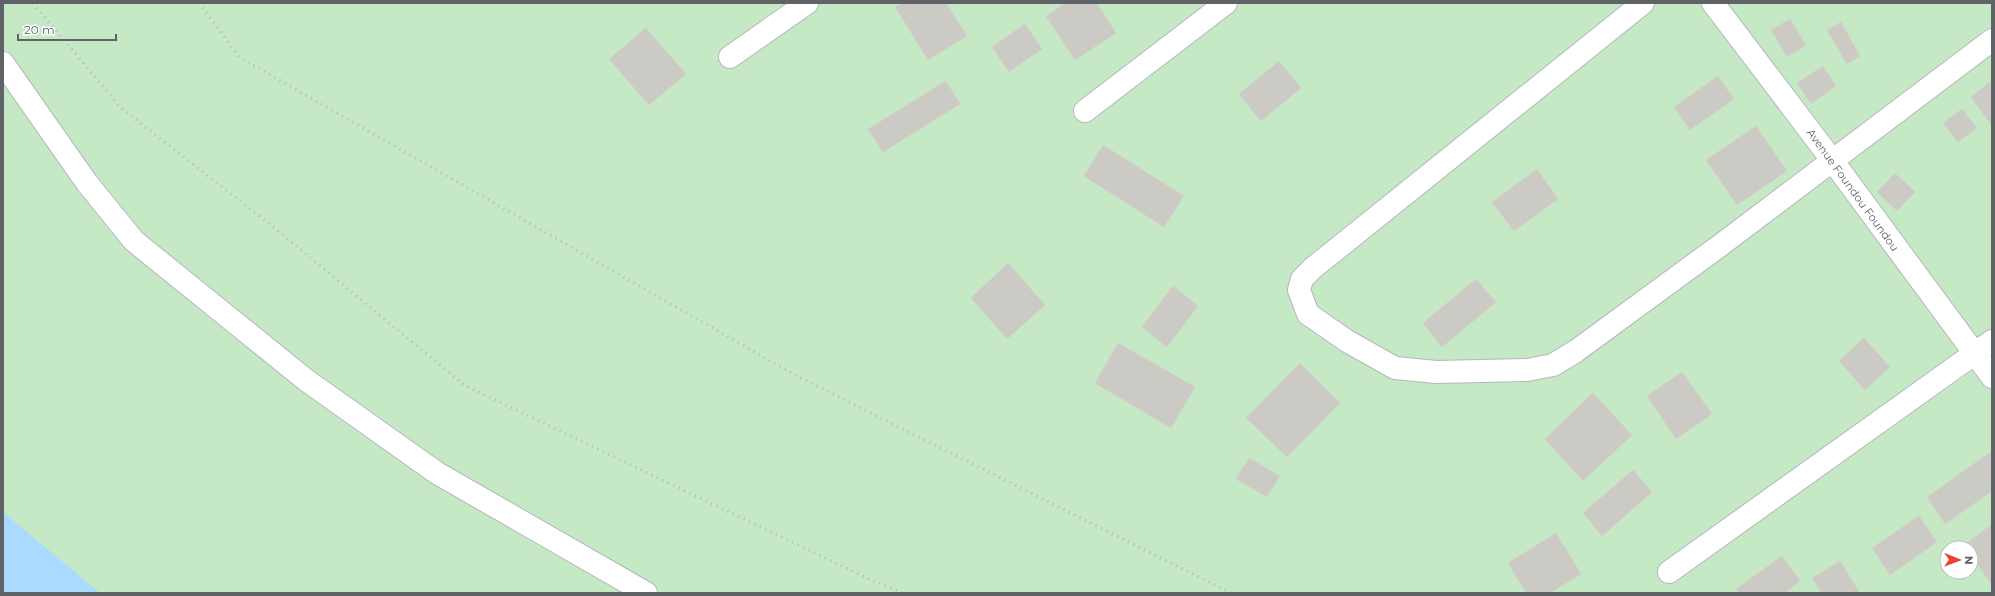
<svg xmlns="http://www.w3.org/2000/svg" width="1995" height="596" viewBox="0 0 1995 596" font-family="Montserrat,sans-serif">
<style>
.green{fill:#c5e8c5;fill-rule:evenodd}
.water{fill:#aadaff}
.building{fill:#cccac5;stroke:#d6d1c6}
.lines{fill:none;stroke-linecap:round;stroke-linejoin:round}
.minor-casing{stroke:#b5b8bc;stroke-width:24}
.minor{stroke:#fff;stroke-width:22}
.rail{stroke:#b6b7b8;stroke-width:3;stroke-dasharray:1 5;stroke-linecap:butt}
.labels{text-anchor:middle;stroke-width:3;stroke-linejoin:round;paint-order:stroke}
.street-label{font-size:11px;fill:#5f6368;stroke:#fff}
</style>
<rect width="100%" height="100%" fill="#f1efe8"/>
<!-- green -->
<path class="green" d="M3 3H1992V593H3ZM1947 548H1971V572H1947Z"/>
<!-- water -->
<path class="water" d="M3 512 100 593H3Z"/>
<!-- building -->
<path class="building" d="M902 3H946L967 36 928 60 895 7Z
M1066 3H1097L1116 33 1075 60 1046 16Z
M1790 19 1806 45 1787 57 1771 30Z
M1841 22 1860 56 1847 64 1827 30Z
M1025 24 1042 49 1009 72 992 47Z
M646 28 686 74 649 105 609 59Z
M1279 61 1301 88 1261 121 1239 94Z
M1823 66 1836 86 1811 104 1797 83Z
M1718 76 1734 99 1690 130 1674 107Z
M946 81 960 104 883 152 868 129Z
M1990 82 1992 86V126L1971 97Z
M1962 109 1977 128 1958 142 1943 123Z
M1756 126 1787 171 1737 205 1706 160Z
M1103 145 1184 196 1164 227 1084 176Z
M1537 169 1558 199 1514 231 1492 202Z
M1895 173 1915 192 1897 211 1877 192Z
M1008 263 1045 305 1007 339 971 298Z
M1476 279 1496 302 1442 347 1423 323Z
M1173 286 1198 306 1167 347 1142 327Z
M1864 338 1890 367 1865 390 1839 361Z
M1118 343 1195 387 1171 428 1095 383Z
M1300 363 1340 403 1287 457 1246 418Z
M1682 372 1712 414 1676 439 1647 396Z
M1593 393 1632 435 1583 481 1545 439Z
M1992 451V491L1945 524 1927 497Z
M1249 458 1280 476 1267 497 1236 479Z
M1633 470 1652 492 1602 536 1583 513Z
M1919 516 1937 542 1890 575 1872 548Z
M1992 524V585L1971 556V548H1965L1963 546Z
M1556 533 1581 574 1550 593H1526L1508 563Z
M1782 556 1800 581 1785 593H1740L1736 589Z
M1840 561 1860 593H1821L1812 578Z"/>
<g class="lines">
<defs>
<path id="minor" d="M1643 3 1313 268 1302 279 1299 290 1308 314 1347 341 1395 368 1436 372 1527 370 1553 365 1576 351 1722 244 1992 40
M1713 3 1832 160 1992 377
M730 57 807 3
M3 63 87 183 134 241 306 380 437 473 646 593
M1085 111 1226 3
M1669 572 1992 341"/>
</defs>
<!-- minor casing -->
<use href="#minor" class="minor-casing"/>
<!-- minor -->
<use href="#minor" class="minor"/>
<!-- rail -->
<path class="rail" d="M33 3 121 108 272 226 464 385 867 578 903 593
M199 3 239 57 795 375 1231 593"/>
</g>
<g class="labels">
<!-- street labels -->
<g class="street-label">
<text transform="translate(1853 190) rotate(54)" y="4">Avenue Foundou Foundou</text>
</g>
</g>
<!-- border -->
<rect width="1995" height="596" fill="none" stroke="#5f6368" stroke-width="8"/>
<!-- north arrow -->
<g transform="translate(1959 560) rotate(91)"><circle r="19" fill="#ffffff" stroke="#bfc1c3"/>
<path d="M0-3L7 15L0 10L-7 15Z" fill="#ea4335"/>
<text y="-6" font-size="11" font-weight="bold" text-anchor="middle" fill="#5f6368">N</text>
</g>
<!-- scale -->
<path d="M18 34v6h98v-6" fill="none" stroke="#5f6368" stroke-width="2"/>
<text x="24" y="34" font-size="12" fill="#5f6368" stroke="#ffffff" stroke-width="3" paint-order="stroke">20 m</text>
</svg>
